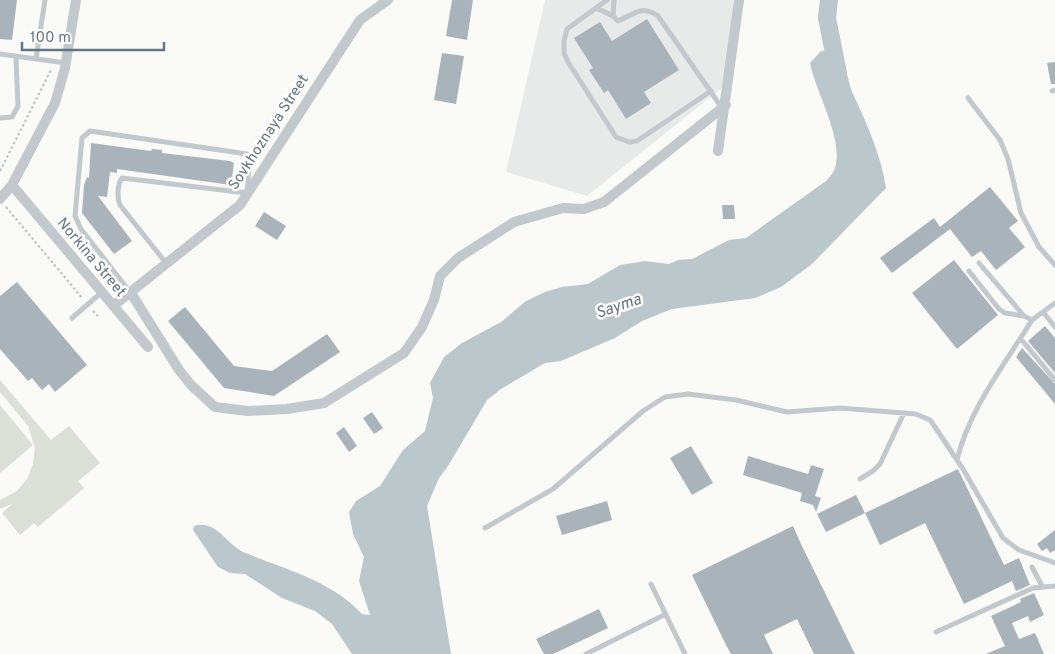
<svg xmlns="http://www.w3.org/2000/svg" width="1055" height="654" viewBox="0 0 1055 654" font-family="Overpass,sans-serif">
<style>
.built{fill:#e8e9e9}
.green{fill:#dadfd7}
.water{fill:#bbc7cb}
.lines{fill:none;stroke-linecap:round;stroke-linejoin:round}
.river{stroke:#bbc7cb;stroke-width:18}
.building{fill:#aab3b9}
.path{stroke:#bbbfc2;stroke-width:2;stroke-dasharray:2.5 2.5;stroke-linecap:butt}
.lane{stroke:#c3c8cc;stroke-width:5}
.street{stroke:#c3c8cc;stroke-width:10}
.labels{text-anchor:middle;stroke-width:5;stroke-linejoin:round;paint-order:stroke}
.street-label{font-size:15px;fill:#657683;stroke:#fff}
.water-label{font-size:16px;font-style:italic;fill:#60757c;stroke:#fff}
</style>
<rect width="100%" height="100%" fill="#fafaf8"/>
<!-- built -->
<path class="built" d="M545 0H734L723 87 587 196 506 172Z"/>
<!-- green -->
<path class="green" d="M0 380 51 440 69 426 100 463 78 481 84 488 38 527 34 523 20 535 2 513 12 504 0 509V500L17 491 27 479 33 464 35 448 28 426 0 392Z
M0 405 33 445 0 473Z"/>
<!-- water -->
<path class="water" d="M833 50C846 57 847 80 853 94 867 124 881 155 886 188L812 264 781 287 755 298 672 309 642 321 615 338 561 361 545 363 501 389 487 400 448 466 439 478 427 506 451 654H352L332 624 315 611 282 598 245 574 230 573 218 567 193 530 194 526C216 519 226 544 243 552 284 569 331 580 362 614L370 615 359 581 364 557 353 534 349 512 356 501 380 486 403 450 425 431 433 398 430 383 444 357 462 343 501 322 526 301 545 292 562 287 588 284 620 265 645 261 669 264 678 260 692 259 729 240 746 238 826 181C829 177 834 173 835 168 844 139 816 93 810 63L821 51Z"/>
<g class="lines">
<!-- river -->
<path class="river" d="M829 0 827 18 838 73"/>
</g>
<!-- building -->
<path class="building" d="M0 0H17L12 40 0 39Z
M452 0H473L467 40 446 36Z
M647 19 679 70 644 92 651 103 626 119 608 90 604 93 589 70 593 68 574 38 600 22 612 41Z
M442 53 464 56 456 104 434 100Z
M1055 62V84H1051L1047 63Z
M91 143 151 151 152 149 162 150V153L230 161 234 163 231 185 117 169V173L110 172 107 197 98 196 132 241 114 254 82 213 84 185 87 177 89 178Z
M990 187 1018 221 1009 228 1025 247 996 270 981 251 972 257 950 229 892 273 880 258 934 218 940 227Z
M722 205H734L735 219H723Z
M264 212 286 226 277 240 255 226Z
M954 260 998 315 957 349 912 293Z
M17 282 87 365 55 392 49 384 42 390 32 378 28 381 0 349V296Z
M185 307 234 366 272 371 327 334 340 352 274 396 224 388 168 321Z
M1045 326 1055 338V373L1028 341Z
M1022 348 1055 384V404L1016 357Z
M372 412 383 428 374 434 363 418Z
M344 427 357 446 349 452 336 433Z
M691 446 713 483 692 495 670 458Z
M748 456 808 474 811 465 824 469 815 496 821 498 816 512 813 505 800 501 802 493 743 475Z
M958 469 1004 565 1019 558 1030 585 1016 591 1012 581 964 604 925 523 880 545 865 513Z
M856 495 865 513 826 532 817 514Z
M607 501 612 520 562 535 556 516Z
M793 526 801 544 855 654H814L797 619 764 635 773 654H731L726 645 692 575Z
M1055 530V550L1050 553 1047 548 1042 551 1037 544Z
M1034 593 1044 615 1030 622 1028 616 1012 623 1019 639 1035 633 1044 654H986L1005 646 991 616 1021 602 1020 599Z
M599 609 608 628 553 654H544L536 639Z"/>
<g class="lines">
<!-- path -->
<path class="path" d="M0 171 52 68
M6 207 83 299
M93 311 98 316"/>
<!-- lane -->
<path class="lane" d="M614 0 613 16 618 21C633 15 642 4 658 16L722 108
M596 8 607 0
M613 16 596 8 567 29 564 41V53L568 62 616 137 629 142 637 141 711 91
M0 54 66 63
M36 59 45 0
M1052 91 1055 90
M968 98 1000 140 1008 159 1021 213 1039 247 1055 265
M0 118 12 117 18 106 16 57
M979 263 1024 316 1032 320 1055 303
M969 271 999 309 1005 313 1024 316
M130 292 81 229 75 216 82 138 90 131 247 154 250 157 247 193 122 178C117 185 117 198 120 205L166 263
M1043 312 1055 327
M72 318 102 292
M1021 339 1055 380
M957 460C969 409 1005 364 1032 320
M860 479 873 471 880 464 904 413
M485 528 553 489 643 411 665 397 688 394 736 400 787 412 840 408 916 414 930 420 935 427 963 469 1003 538 1019 550 1055 563
M1032 567 1042 586
M651 584 685 654
M936 632 1033 588 1055 586
M586 654 666 614"/>
<!-- street -->
<path class="street" d="M76 0 65 68 55 103 12 185 148 347
M718 151 739 0
M0 199 12 185
M131 293 179 370 191 385 215 407 248 411 287 409 324 403 404 353 422 327 434 300 440 276 458 258 514 222 563 208 584 209 604 202 726 105
M113 306 240 205 360 20 388 0"/>
</g>
<g class="labels">
<!-- street labels -->
<g class="street-label">
<text transform="translate(268 132) rotate(-57)" y="5">Sovkhoznaya Street</text>
<text transform="translate(92 257) rotate(50)" y="5">Norkina Street</text>
</g>
<!-- water labels -->
<g class="water-label">
<text transform="translate(618 305) rotate(-19)" y="6">Sayma</text>
</g>
</g>
<!-- scale -->
<path d="M22 42v8h142v-8" fill="none" stroke="#657683" stroke-width="2.5"/>
<text x="30" y="42" font-size="15" fill="#657683" stroke="#ffffff" stroke-width="4" paint-order="stroke">100 m</text>
</svg>
